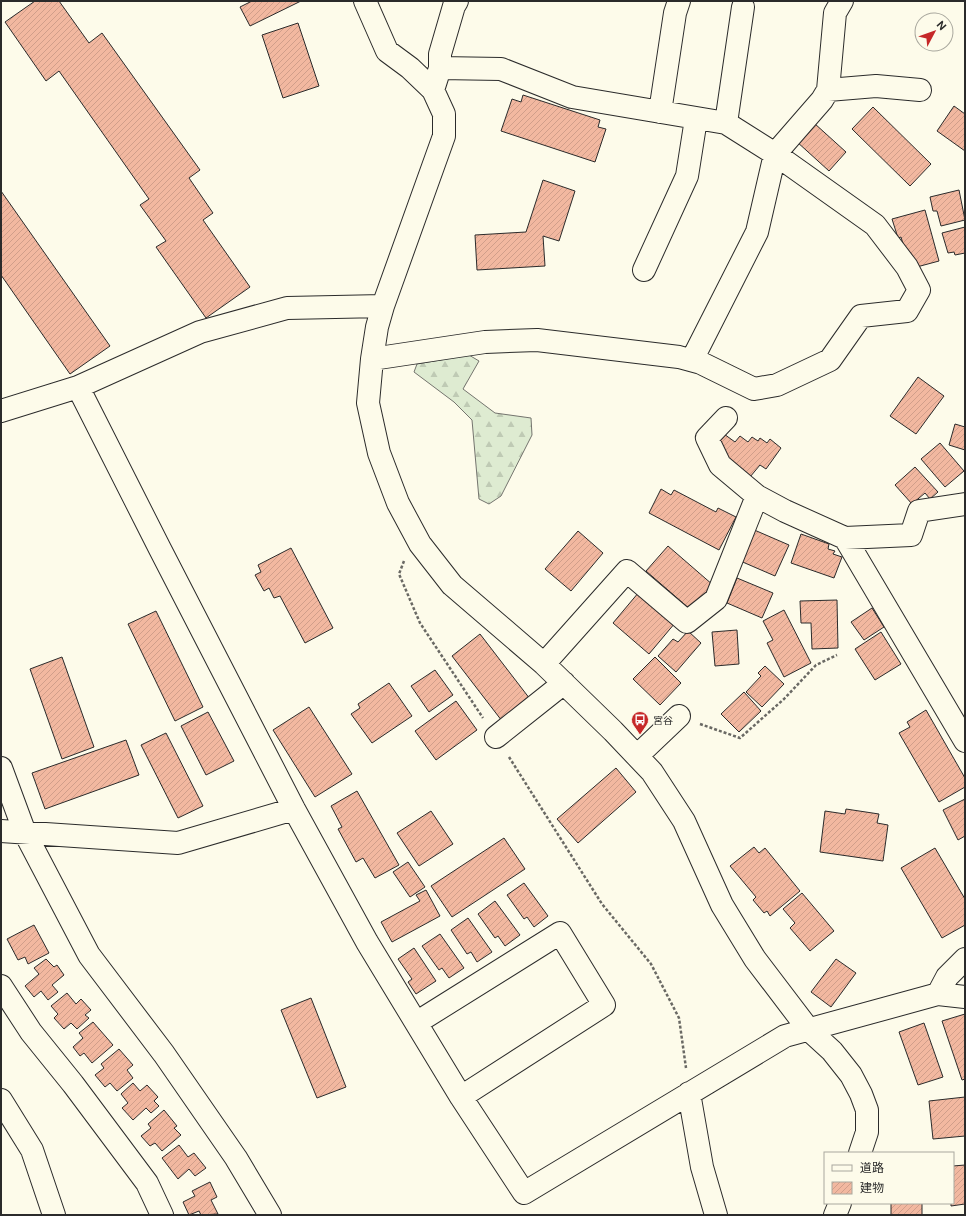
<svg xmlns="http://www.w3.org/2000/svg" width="966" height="1216" viewBox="0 0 966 1216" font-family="'DM Sans','Noto Sans JP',sans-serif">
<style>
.forest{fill:url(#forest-firs);stroke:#74746e}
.building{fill:url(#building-hatch);stroke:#2b2b2b}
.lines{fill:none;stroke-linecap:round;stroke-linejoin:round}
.minor-casing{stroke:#2b2b2b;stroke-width:24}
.path{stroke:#6a6964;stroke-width:2.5;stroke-dasharray:3 2;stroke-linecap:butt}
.minor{stroke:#fdfbea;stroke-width:22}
.labels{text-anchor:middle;stroke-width:3;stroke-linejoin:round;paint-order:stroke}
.poi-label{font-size:10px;fill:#2b2b2b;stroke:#fdfbea;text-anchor:start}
</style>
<defs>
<pattern id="forest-firs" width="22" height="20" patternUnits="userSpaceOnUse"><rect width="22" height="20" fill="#deebd1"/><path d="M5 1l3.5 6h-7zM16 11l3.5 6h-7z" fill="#bfcab4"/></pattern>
<pattern id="building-hatch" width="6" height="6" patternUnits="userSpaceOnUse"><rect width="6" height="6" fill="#f2b8a0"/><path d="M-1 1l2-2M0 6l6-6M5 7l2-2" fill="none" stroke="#d09e8a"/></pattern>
</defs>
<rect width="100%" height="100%" fill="#fdfbea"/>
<!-- forest -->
<path class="forest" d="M469 355 479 361 463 389 495 413 531 418 532 435 501 496 489 504 479 499 472 420 454 402 414 372 417 364Z"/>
<!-- building -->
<path class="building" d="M35 1H59L89 43 102 33 200 170 189 178 213 213 203 220 250 287 206 318 156 247 166 241 140 205 149 199 59 71 46 81 5 22Z
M252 1H301L250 26 240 7Z
M298 23 319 86 283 98 262 35Z
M523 95 600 120 598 127 606 129 595 162 501 131 512 99 521 102Z
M954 106 965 114V151L937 131Z
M873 107 931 164 910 186 852 129Z
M814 123 846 152 829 171 796 141Z
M543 180 575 191 559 241 543 236 545 266 477 270 475 235 526 232Z
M959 190 965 220 941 226 937 211H933L930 197Z
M1 191 110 346 70 374 1 275Z
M925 210 939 261 913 268 908 261 901 237 898 238 892 219Z
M965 227V253L955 255 954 252 948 253 942 233Z
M918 377 944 396 916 434 890 416Z
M955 424 965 427V450L949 445Z
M724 434 735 442 740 436 748 442 752 437 758 441 760 438 767 443 770 439 781 448 766 469 760 465 750 477 713 450Z
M940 443 964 471 945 487 921 459Z
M915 467 938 492 930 499 925 493 912 504 895 485Z
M661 489 671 495 674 490 716 512 718 508 736 517 719 550 649 513Z
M752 529 789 545 775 576 738 560Z
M578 531 603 553 571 591 545 569Z
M801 534 829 544 828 549 835 551 833 554 842 557 834 578 791 563Z
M668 546 713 585 691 610 646 571Z
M291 548 333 628 305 643 280 596 274 598 269 588 264 591 255 575 261 572 258 565Z
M737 578 773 593 762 618 727 603Z
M639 592 675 623 649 654 613 623Z
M837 600 838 648 812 649 811 623H801L800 601Z
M872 608 884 627 864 640 851 622Z
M784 610 811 663 784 677 767 643 773 640 763 621Z
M156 611 203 707 175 721 128 624Z
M737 630 739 664 715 666 712 632Z
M688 631 701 643 676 672 658 656 673 639 678 642Z
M881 632 901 664 875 680 855 649Z
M480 634 530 699 502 721 452 656Z
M62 657 94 747 62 759 30 669Z
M655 657 681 683 660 705 633 679Z
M765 666 784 684 762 707 746 692 761 676 758 673Z
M435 670 453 695 429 712 411 686Z
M389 683 412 716 372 743 351 714 360 708 358 704Z
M744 692 761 711 739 732 721 714Z
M456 701 477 730 436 760 415 731Z
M309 707 352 774 315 797 273 730Z
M926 710 965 778V787L939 802 899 733 910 727 907 722Z
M208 712 234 761 206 775 181 726Z
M166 733 203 806 178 818 141 745Z
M126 740 139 775 45 809 32 773Z
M616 768 636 792 578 843 557 819Z
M357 791 399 865 375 878 363 858 356 862 338 829 342 827 331 806Z
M965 799V836L958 840 943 810Z
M846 809 879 814 877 823 888 825 883 861 820 852 825 811 845 814Z
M431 811 453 844 419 866 397 833Z
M504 838 525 869 452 917 431 886Z
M754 847 759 853 765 848 800 891 770 916 767 911 764 913 753 900 756 897 730 866Z
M935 848 965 899V925L942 938 901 868Z
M408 862 425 887 410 897 393 872Z
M524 883 548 916 534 927 527 917 524 919 507 895Z
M426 890 440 916 392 942 381 922 420 901 416 895Z
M802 893 834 931 810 951 790 928 795 923 783 909Z
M495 901 520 935 505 946 498 936 495 938 478 914Z
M468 918 492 952 477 962 471 952 467 954 451 930Z
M34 925 49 953 28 964 25 957 18 960 7 939Z
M440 934 464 968 449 978 442 968 439 970 422 946Z
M414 948 436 981 416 994 408 982 412 979 398 959Z
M46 959 54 967 57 965 64 975 52 985 58 992 48 1000 41 991 34 997 25 986 39 974 34 968Z
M836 959 856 973 831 1007 811 992Z
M67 993 76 1004 81 999 91 1010 85 1015 89 1018 77 1029 71 1023 64 1029 54 1018 58 1014 51 1006Z
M311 998 346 1087 317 1098 281 1010Z
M965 1014V1079L962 1080 942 1021Z
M93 1022 113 1045 92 1063 84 1053 80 1056 73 1047 83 1038 79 1033Z
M924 1023 943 1077 918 1085 899 1032Z
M119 1049 133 1065 127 1070 133 1078 117 1091 110 1083 105 1087 95 1075 104 1068 101 1064Z
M133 1083 140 1091 147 1085 158 1097 154 1101 159 1106 151 1113 146 1108 133 1120 122 1108 128 1103 121 1094Z
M965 1097V1136L933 1139 929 1101Z
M164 1110 177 1126 174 1128 181 1135 162 1151 155 1143 150 1146 141 1136 151 1128 148 1124Z
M179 1145 188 1157 194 1153 206 1168 195 1176 189 1169 178 1179 162 1158Z
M965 1165V1204L951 1206V1203H953V1166Z
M210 1182 217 1197 211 1200 218 1214 201 1215 199 1211 189 1215 183 1202 195 1196 192 1191Z
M891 1203H922V1215H891Z"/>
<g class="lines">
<defs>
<path id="minor" d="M365 1 387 51 410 68 433 90 444 114V136L383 306 377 327 372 359 368 403 379 453 398 503 420 544 452 585 544 664 613 731 652 772 684 821 722 905 755 959 809 1030 832 1051 851 1075 861 1094 867 1110V1132L860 1153
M440 68V54L454 6 457 1
M828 90 876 86 920 90
M660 112 675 13 679 1
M726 123 743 7
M644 270 687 176 696 119
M372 359 485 342 537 340 679 357 701 363 754 389 777 385 830 360 861 316 907 311 919 290 907 267 875 225 775 154 726 123 572 97 501 69 440 68 433 90
M692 360 757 232 775 154 822 100 828 90 835 13 842 1
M78 387 160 549 294 809 367 942 461 1097 524 1193 785 1036 938 994 965 997
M1 411 78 387 200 332 287 308 383 306
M726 418 707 438 720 465 757 496 785 511 845 538 965 741
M845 538 911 535 919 511 965 504
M544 664 627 571 687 622 716 599 757 496
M496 737 564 683
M637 756 679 716
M1 768 25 833 89 955 164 1054 236 1158 270 1215
M1 831 178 843 294 809
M1 986 31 1032 73 1084 147 1183 162 1215
M938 994 947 977 965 959
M416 1023 560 933 604 1005 461 1097
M689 1093 702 1167 716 1215
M1 1100 32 1150 54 1215
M835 1215 840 1203"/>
</defs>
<!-- minor casing -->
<use href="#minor" class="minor-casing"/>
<!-- path -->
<path class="path" d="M404 561 399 574 420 623 483 718
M700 724 740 738 784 699 816 665 837 655
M509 757 602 904 651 964 679 1018 686 1068"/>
<!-- minor -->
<use href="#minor" class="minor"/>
</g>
<!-- icons -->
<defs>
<symbol id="bus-pin" viewBox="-11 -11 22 30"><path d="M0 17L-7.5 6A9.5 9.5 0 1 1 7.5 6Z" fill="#c62828" stroke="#fdfbea"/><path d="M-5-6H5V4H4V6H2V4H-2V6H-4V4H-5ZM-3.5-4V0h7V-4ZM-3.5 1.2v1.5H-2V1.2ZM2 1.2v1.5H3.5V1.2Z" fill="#fff"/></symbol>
</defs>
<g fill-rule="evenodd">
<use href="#bus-pin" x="630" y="710" width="20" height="27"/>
</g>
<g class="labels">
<!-- poi labels -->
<g class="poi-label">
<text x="653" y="724">宮谷</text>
</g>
</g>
<!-- border -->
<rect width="966" height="1216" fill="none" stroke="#2b2b2b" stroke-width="4"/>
<!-- legend -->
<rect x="824" y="1152" width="130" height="52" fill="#fdfbea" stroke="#a9a89e"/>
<rect x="832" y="1165" width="20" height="6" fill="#fdfbea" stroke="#a9a89e"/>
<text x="860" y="1172" font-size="12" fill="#2b2b2b">道路</text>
<rect x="832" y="1182" width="20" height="12" fill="url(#building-hatch)" stroke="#a9a89e"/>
<text x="860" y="1192" font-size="12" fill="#2b2b2b">建物</text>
<!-- north arrow -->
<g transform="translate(934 32) rotate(49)"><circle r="19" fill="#fdfbea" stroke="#a9a89e"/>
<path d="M0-3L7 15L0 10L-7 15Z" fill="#c62828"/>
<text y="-6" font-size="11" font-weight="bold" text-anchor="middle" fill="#2b2b2b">N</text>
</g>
</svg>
